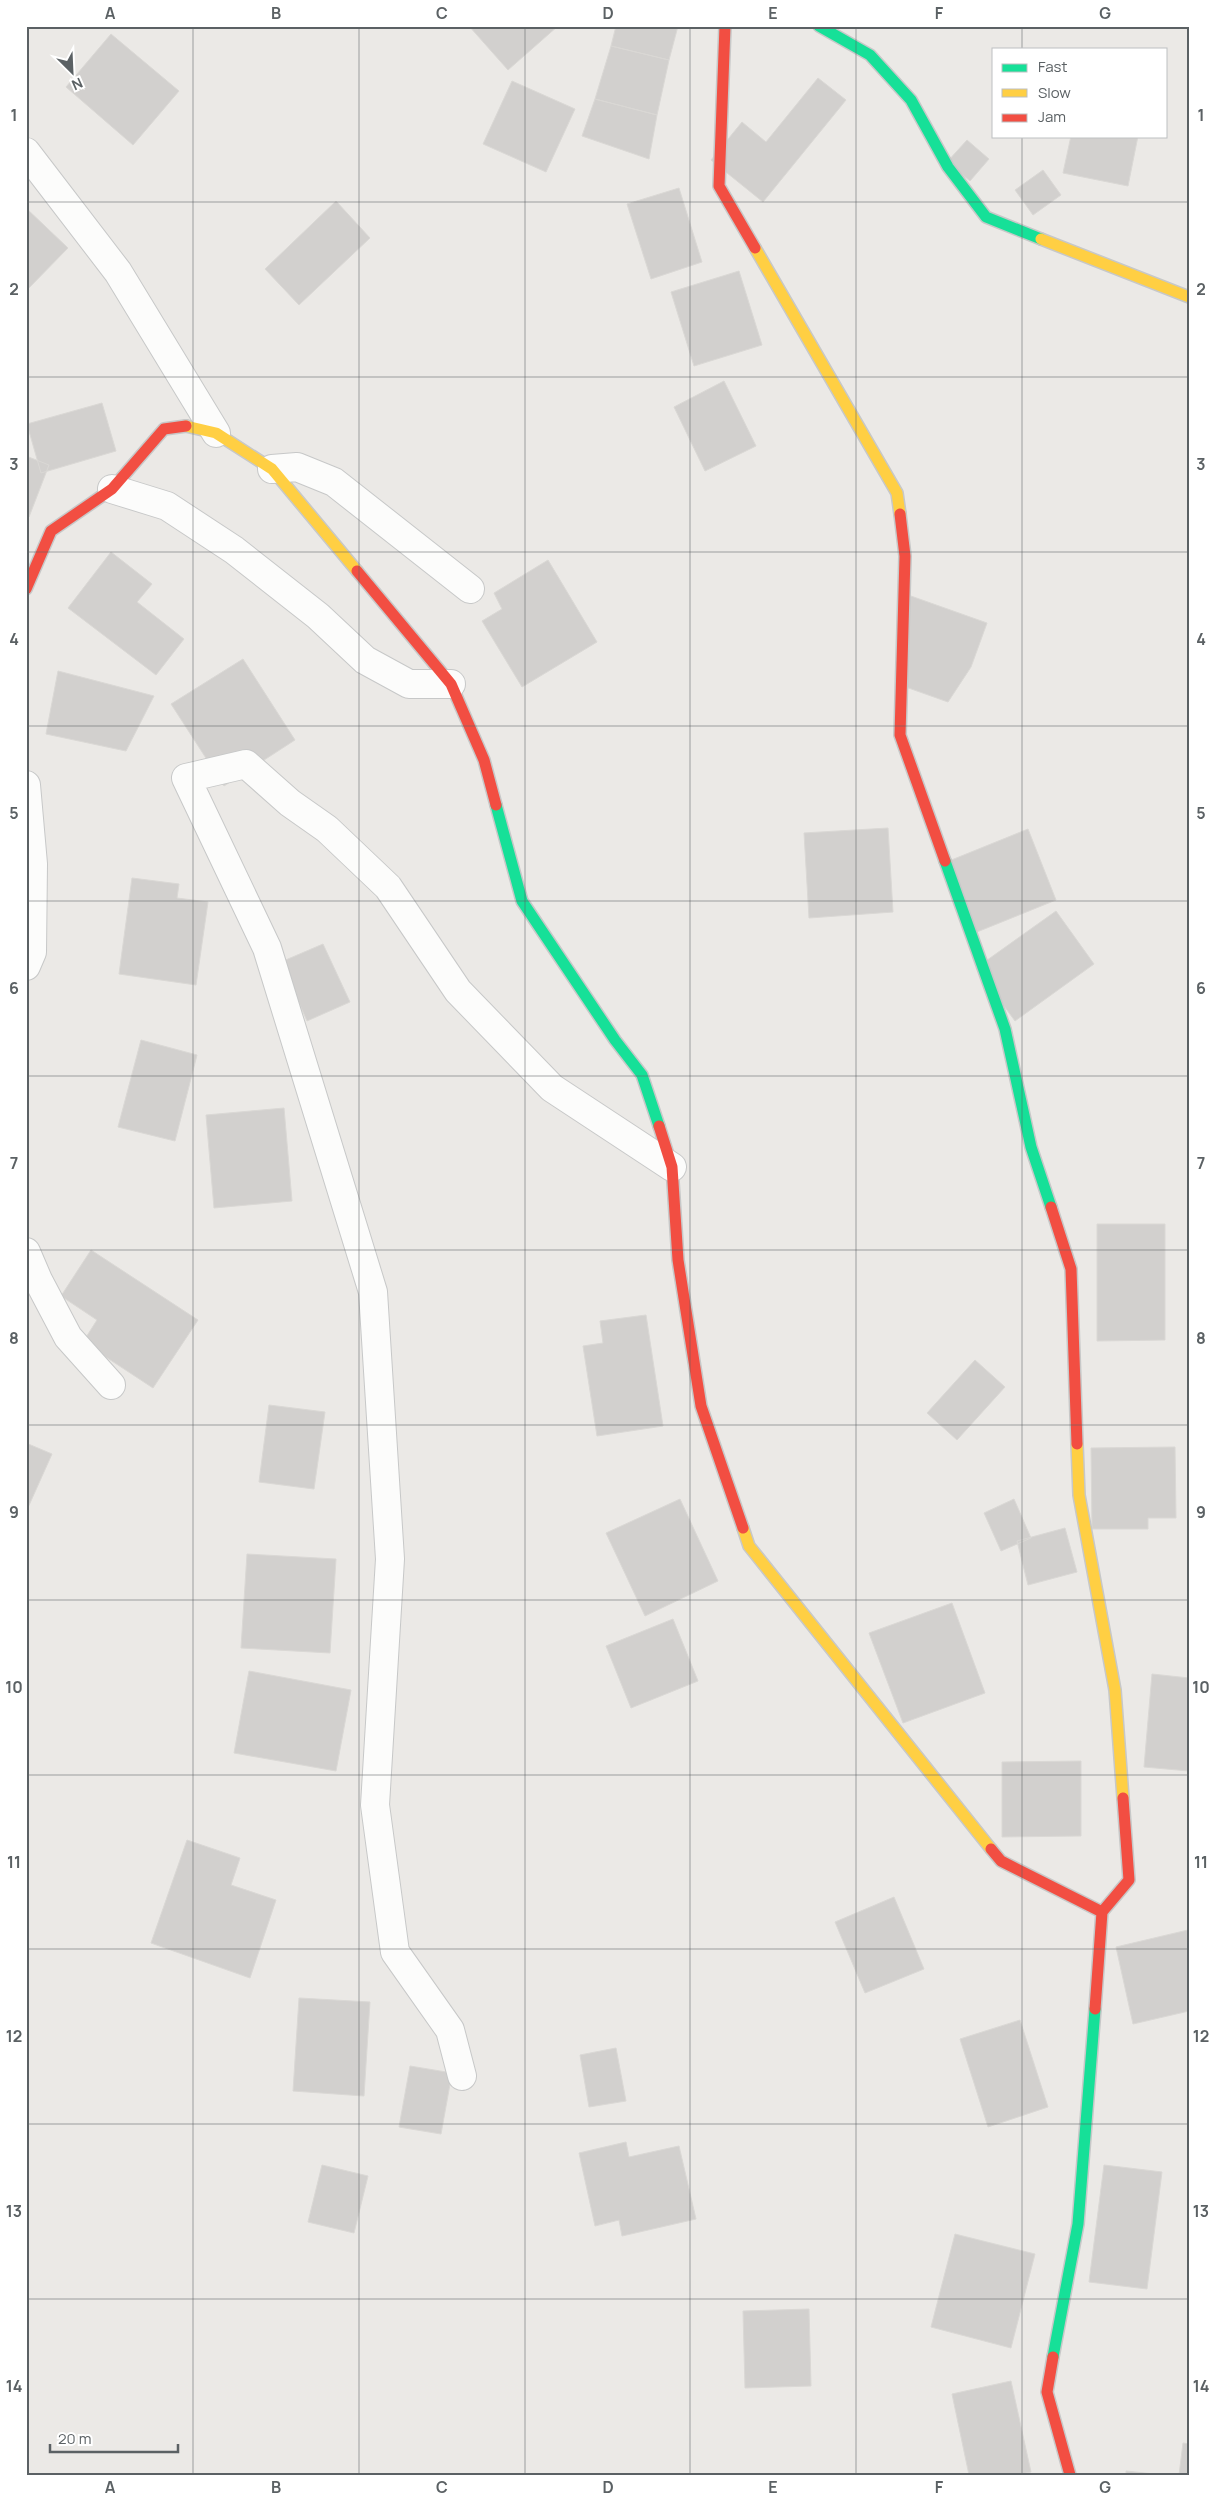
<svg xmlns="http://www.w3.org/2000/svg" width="1215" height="2501" viewBox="0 0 1215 2501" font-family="Manrope,sans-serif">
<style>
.building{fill:#d2d0ce;stroke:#dad8d5}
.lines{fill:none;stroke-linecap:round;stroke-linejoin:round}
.street-casing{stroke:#c7c8c8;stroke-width:30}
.fast-casing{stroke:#c7c8c8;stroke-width:14}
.slow-casing{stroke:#c7c8c8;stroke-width:14}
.jam-casing{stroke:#c7c8c8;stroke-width:14}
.street{stroke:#fcfcfb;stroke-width:28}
.fast{stroke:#16e098;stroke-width:11}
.slow{stroke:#ffcf43;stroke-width:11}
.jam{stroke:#f24e42;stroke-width:11}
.grid{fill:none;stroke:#5b6164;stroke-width:1;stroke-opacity:0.55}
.neatline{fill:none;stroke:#5b6164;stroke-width:2}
.grid-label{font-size:16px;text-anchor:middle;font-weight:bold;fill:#5b6164}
</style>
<rect width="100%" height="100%" fill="#ebe9e6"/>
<!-- building -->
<path class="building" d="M469 26H558L508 70Z
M616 26H678L669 60 611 46Z
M111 34 179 91 133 145 66 87Z
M611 46 669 60 657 115 595 99Z
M818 78 846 100 763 202 711 160 742 122 766 142Z
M512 81 575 109 546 172 483 144Z
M595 99 657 115 649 159 582 136Z
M1071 136H1138L1128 186 1063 173Z
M967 140 989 159 970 181 947 162Z
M1043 170 1061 195 1033 215 1015 190Z
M679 188 702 262 651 279 627 204Z
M336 201 370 238 299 305 265 269Z
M26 208 68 248 26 291Z
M739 271 762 345 694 366 671 292Z
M724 381 756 446 705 471 674 407Z
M102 403 116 451 41 473 27 424Z
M26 456 49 465 29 517 26 516Z
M111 552 152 584 137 602 184 639 156 675 68 608Z
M548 560 597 642 522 687 482 621 502 609 494 593Z
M908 595 987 623 971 667 948 702 903 686Z
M243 659 295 740 224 786 171 704Z
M58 671 154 696 126 751 46 734Z
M888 828 893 912 809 918 804 833Z
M1028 829 1056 900 972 934 944 863Z
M132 878 179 884 177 898 208 902 196 985 119 974Z
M1056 911 1094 964 1015 1021 976 968Z
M323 944 350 1002 307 1021 281 962Z
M141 1040 197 1055 175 1141 118 1127Z
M284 1108 292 1201 214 1208 206 1115Z
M1097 1224H1165V1340L1097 1341Z
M91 1250 198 1320 153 1388 83 1342 97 1320 61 1296Z
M646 1315 663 1426 597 1436 583 1346 603 1343 600 1321Z
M975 1360 1005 1387 957 1440 927 1413Z
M269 1405 325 1412 314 1489 259 1482Z
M26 1443 52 1454 26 1512Z
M1175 1447 1176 1518H1148V1529H1092L1091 1448Z
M680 1499 718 1581 645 1616 606 1533Z
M1014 1499 1031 1538 1001 1551 984 1513Z
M1065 1528 1077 1572 1028 1585 1017 1541Z
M247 1554 336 1559 330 1653 241 1648Z
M952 1603 985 1693 903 1723 869 1633Z
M673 1619 698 1681 631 1708 606 1646Z
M249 1671 351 1690 336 1771 234 1753Z
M1152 1674 1189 1678V1771L1144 1767Z
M1081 1761V1836L1002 1837V1762Z
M187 1840 240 1858 231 1885 276 1900 250 1978 151 1943Z
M894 1897 924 1969 865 1993 835 1922Z
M1188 1930 1189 2011 1133 2024 1116 1947Z
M299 1998 370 2002 364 2096 293 2091Z
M1020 2020 1048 2107 988 2127 960 2039Z
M616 2048 626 2101 589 2107 580 2055Z
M410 2066 452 2073 441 2134 399 2127Z
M626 2142 629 2157 679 2146 696 2219 622 2236 619 2220 595 2226 579 2153Z
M322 2165 368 2176 354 2233 308 2222Z
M1104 2165 1162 2172 1147 2289 1089 2282Z
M955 2234 1035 2254 1011 2348 931 2327Z
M809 2309 811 2386 745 2388 743 2311Z
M1011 2381 1031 2472 1016 2475H969L952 2394Z
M1183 2443 1189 2444V2475H1179Z
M1126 2471 1163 2475H1126Z"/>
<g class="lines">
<defs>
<path id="street" d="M26 152 118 272 216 433
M272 469 297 467 334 482 470 589
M112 489 167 506 234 550 318 616 365 660 409 684H451
M26 785 33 864 32 952 26 966
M26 1252 38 1280 68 1337 111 1385
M462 2076 450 2030 395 1952 375 1805 390 1559 373 1292 267 948 186 778 246 764 290 803 327 829 388 887 458 991 552 1088 672 1167"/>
<path id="fast" d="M819 26 870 55 911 100 948 167 986 217 1041 239
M496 805 522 901 615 1040 642 1075 659 1126
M945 861 1005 1029 1031 1147 1051 1207
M1053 2357 1078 2224 1095 2009"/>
<path id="slow" d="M1041 239 1189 297
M755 248 897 493 900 514
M186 426 216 433 272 469 357 571
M1077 1444 1079 1495 1115 1690 1123 1798
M743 1528 749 1546 991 1849"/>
<path id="jam" d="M725 26 719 186 755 248
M900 514 905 556 900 735 945 861
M357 571 451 684 484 760 496 805
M26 589 51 531 112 489 164 429 186 426
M659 1126 672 1167 678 1260 701 1406 743 1528
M1051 1207 1071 1269 1077 1444
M991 1849 1001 1861 1102 1912
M1095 2009 1102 1912 1129 1880 1123 1798
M1053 2357 1047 2392 1070 2475"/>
</defs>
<!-- street casing -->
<use href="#street" class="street-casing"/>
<!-- fast casing -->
<use href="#fast" class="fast-casing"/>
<!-- slow casing -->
<use href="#slow" class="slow-casing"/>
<!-- jam casing -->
<use href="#jam" class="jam-casing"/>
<!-- street -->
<use href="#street" class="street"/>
<!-- fast -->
<use href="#fast" class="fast"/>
<!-- slow -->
<use href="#slow" class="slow"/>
<!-- jam -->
<use href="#jam" class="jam"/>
</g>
<!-- grid -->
<path class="grid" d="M193 26V2475M359 26V2475M525 26V2475M690 26V2475M856 26V2475M1022 26V49M1022 136V2475M26 202H1189M26 377H1189M26 552H1189M26 726H1189M26 901H1189M26 1076H1189M26 1250H1189M26 1425H1189M26 1600H1189M26 1775H1189M26 1949H1189M26 2124H1189M26 2299H1189"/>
<!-- border -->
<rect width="1215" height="2501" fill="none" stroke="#ffffff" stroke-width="55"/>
<!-- legend -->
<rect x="992" y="48" width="175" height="90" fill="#ffffff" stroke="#bdc0c1"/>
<rect x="1002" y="64" width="25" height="8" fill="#16e098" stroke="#bdc0c1"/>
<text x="1038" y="72" font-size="15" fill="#5b6164">Fast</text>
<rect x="1002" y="89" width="25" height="8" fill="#ffcf43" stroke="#bdc0c1"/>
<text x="1038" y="98" font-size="15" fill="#5b6164">Slow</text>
<rect x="1002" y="114" width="25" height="8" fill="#f24e42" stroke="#bdc0c1"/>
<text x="1038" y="122" font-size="15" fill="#5b6164">Jam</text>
<!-- north arrow -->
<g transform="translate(72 72) rotate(156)" stroke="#ffffff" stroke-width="4" paint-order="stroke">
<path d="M0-4L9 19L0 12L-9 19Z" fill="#5b6164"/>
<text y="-8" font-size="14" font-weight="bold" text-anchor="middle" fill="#5b6164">N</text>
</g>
<!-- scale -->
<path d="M50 2444v8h128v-8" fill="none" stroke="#5b6164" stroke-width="2.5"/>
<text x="58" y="2444" font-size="15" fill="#5b6164" stroke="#ffffff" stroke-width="4" paint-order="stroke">20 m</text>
<rect x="28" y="28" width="1160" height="2446" class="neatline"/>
<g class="grid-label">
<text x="110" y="19">A</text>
<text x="276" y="19">B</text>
<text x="442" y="19">C</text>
<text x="608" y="19">D</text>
<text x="773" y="19">E</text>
<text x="939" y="19">F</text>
<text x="1105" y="19">G</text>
<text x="14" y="121">1</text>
<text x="1201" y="121">1</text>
<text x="14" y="295">2</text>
<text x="1201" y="295">2</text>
<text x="14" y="470">3</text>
<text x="1201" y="470">3</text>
<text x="14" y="645">4</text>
<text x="1201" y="645">4</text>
<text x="14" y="819">5</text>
<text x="1201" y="819">5</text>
<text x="14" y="994">6</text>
<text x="1201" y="994">6</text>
<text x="14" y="1169">7</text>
<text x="1201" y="1169">7</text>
<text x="14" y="1344">8</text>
<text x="1201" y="1344">8</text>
<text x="14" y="1518">9</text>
<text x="1201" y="1518">9</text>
<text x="14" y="1693">10</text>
<text x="1201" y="1693">10</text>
<text x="14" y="1868">11</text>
<text x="1201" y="1868">11</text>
<text x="14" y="2042">12</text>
<text x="1201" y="2042">12</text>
<text x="14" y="2217">13</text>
<text x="1201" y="2217">13</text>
<text x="14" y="2392">14</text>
<text x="1201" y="2392">14</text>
<text x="110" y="2493">A</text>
<text x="276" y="2493">B</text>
<text x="442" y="2493">C</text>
<text x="608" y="2493">D</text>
<text x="773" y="2493">E</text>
<text x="939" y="2493">F</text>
<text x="1105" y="2493">G</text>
</g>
</svg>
